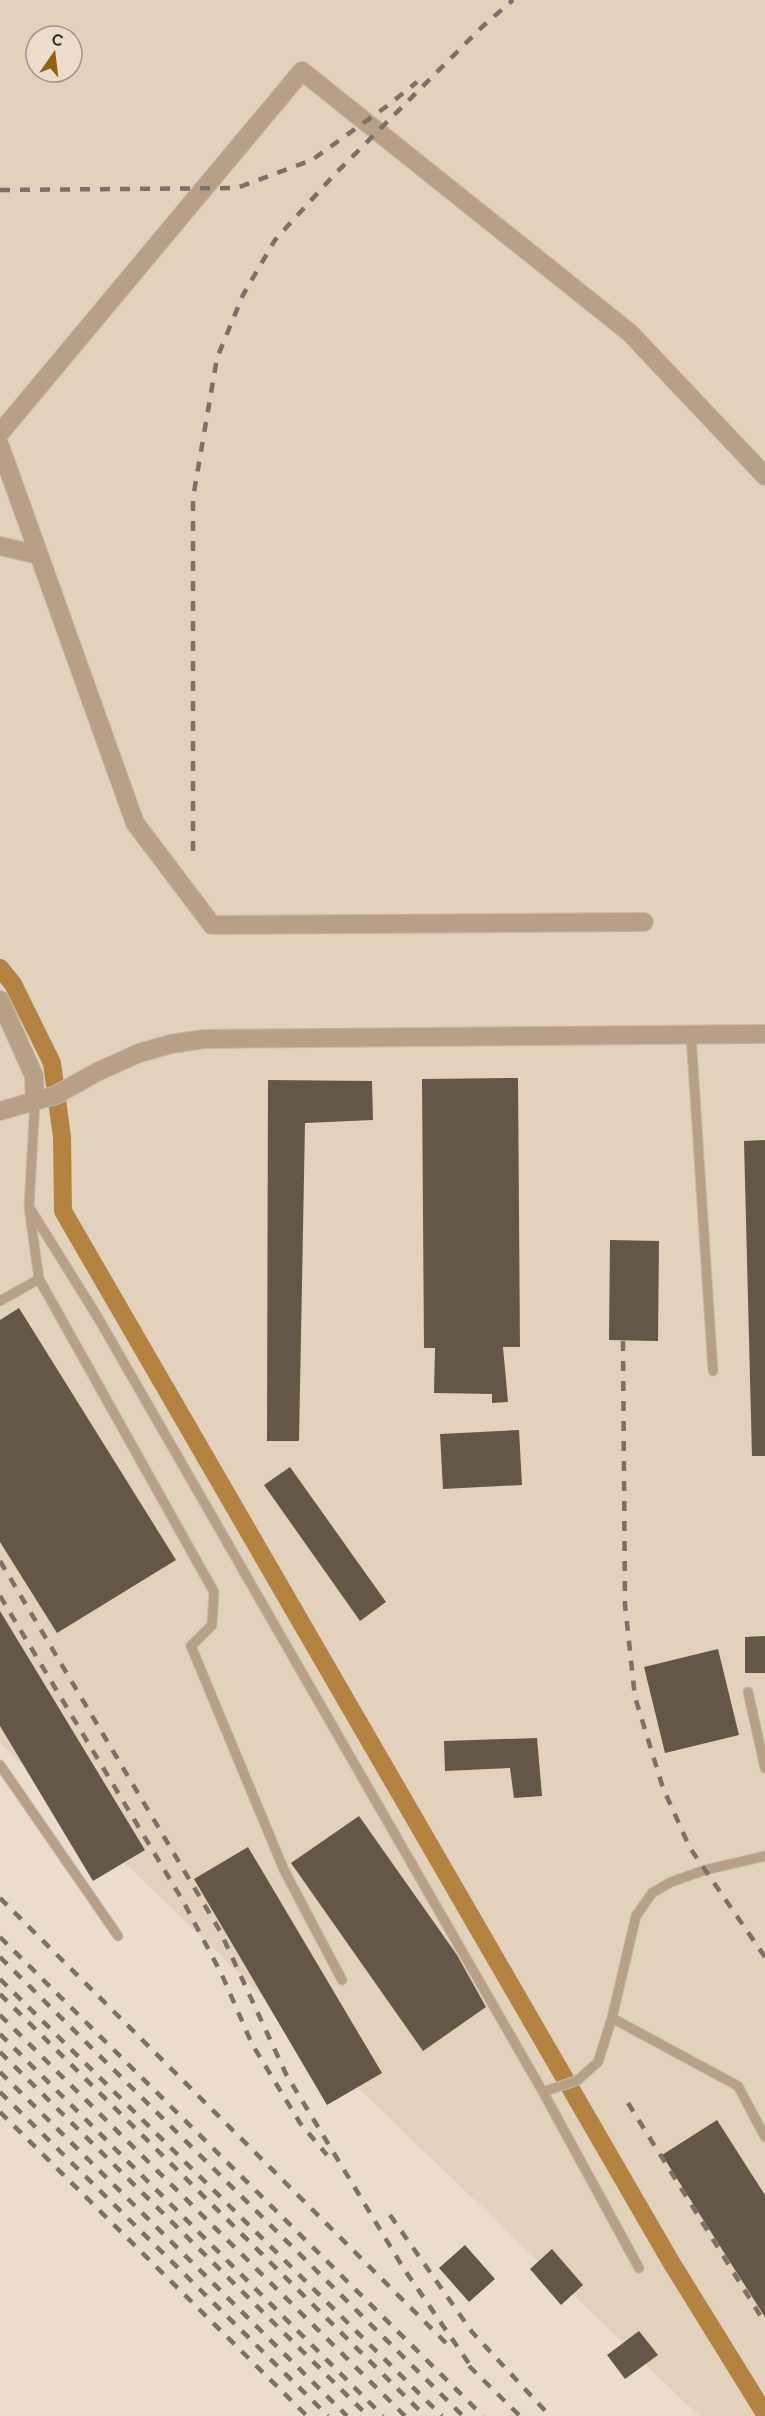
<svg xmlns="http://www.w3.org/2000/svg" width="765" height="2416" viewBox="0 0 765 2416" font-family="Raleway,sans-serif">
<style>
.built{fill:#e2d1bb;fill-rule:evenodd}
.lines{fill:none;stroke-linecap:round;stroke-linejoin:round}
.canal{stroke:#b48341;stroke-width:18}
.building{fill:#63574a}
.service-casing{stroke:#c5b9ab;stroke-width:11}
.minor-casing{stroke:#c5b9ab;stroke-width:20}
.service{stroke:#b7a085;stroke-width:9}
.minor{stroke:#b7a085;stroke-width:18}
.rail{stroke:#7a7267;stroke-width:4.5;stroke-dasharray:10 10;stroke-linecap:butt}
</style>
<rect width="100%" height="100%" fill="#eaddcc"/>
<!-- built -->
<path class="built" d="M0 0H765V2416H699L0 1743ZM36 36H72V72H36Z"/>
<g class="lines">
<!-- canal -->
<path class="canal" d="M0 968 13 984 52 1063 62 1137 63 1211 671 2262 765 2414"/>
</g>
<!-- building -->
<path class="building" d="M518 1078 520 1347H503L508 1402 492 1403V1394L434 1393 435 1348H424L422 1079Z
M268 1080 372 1081 373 1120 305 1123 299 1441H267Z
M765 1140V1456H752L744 1141Z
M610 1240 659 1241 658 1341 609 1340Z
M19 1308 176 1560 57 1633 0 1542V1320Z
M519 1430 522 1485 443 1489 440 1434Z
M290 1467 386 1602 360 1621 264 1485Z
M0 1611 145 1850 93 1881 0 1726Z
M765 1636V1673H745V1637Z
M718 1649 739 1735 665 1753 644 1667Z
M537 1738 542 1796 514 1798 510 1768 445 1771 444 1741Z
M359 1816 457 1955 486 2007 423 2051 291 1863Z
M248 1847 382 2073 327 2105 194 1879Z
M717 2120 765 2195V2317L662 2155Z
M465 2245 495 2279 469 2302 439 2268Z
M552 2249 583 2285 561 2305 530 2269Z
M639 2331 658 2355 625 2379 607 2355Z"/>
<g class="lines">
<defs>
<path id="service" d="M691 1035 713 1371
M35 1101 29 1207 39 1279 214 1592 212 1625 191 1646 284 1870 342 1980
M29 1207 97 1316 543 2092 578 2080 598 2062 612 2018 636 1916 652 1893 671 1882 705 1870 765 1856
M0 1301 39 1279
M748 1692 765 1768
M0 1765 118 1936
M612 2018 738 2086 765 2137
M543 2092 639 2268"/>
<path id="minor" d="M0 433 302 71 630 333 765 476
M0 446 135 823 212 925 644 922
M0 546 39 555
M0 1000 34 1076 35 1101
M0 1111 56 1095 97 1072 139 1053 171 1044 204 1039 765 1034"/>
</defs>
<!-- service casing -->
<use href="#service" class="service-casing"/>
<!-- minor casing -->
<use href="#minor" class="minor-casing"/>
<!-- service -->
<use href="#service" class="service"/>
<!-- minor -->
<use href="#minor" class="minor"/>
<!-- rail -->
<path class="rail" d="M0 190 237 188 312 160 387 106 417 82
M193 851V498L217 358 243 295 275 240 334 175 483 26 513 0
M623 1341 625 1605 635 1697 663 1788 690 1848 765 1957
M0 1561 220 1931 286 2074 404 2269 474 2371
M0 1596 183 1901 222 1975 252 2044 300 2123 327 2155
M0 1898 448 2345
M0 1937 483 2416
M0 1957 463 2416
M0 1979 442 2416
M0 1994 425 2416
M0 2015 405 2416
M0 2034 383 2416
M0 2052 368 2416
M0 2072 347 2416
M0 2092 328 2416
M628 2103 765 2323
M0 2112 307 2416
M390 2215 472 2332 550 2416
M469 2366 520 2416"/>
</g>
<!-- north arrow -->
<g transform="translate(54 54) rotate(14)"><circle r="28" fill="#eaddcc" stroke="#a09689" stroke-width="1.5"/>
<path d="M0-4.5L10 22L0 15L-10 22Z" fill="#926011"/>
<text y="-9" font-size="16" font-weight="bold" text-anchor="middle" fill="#302b25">С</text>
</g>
</svg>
